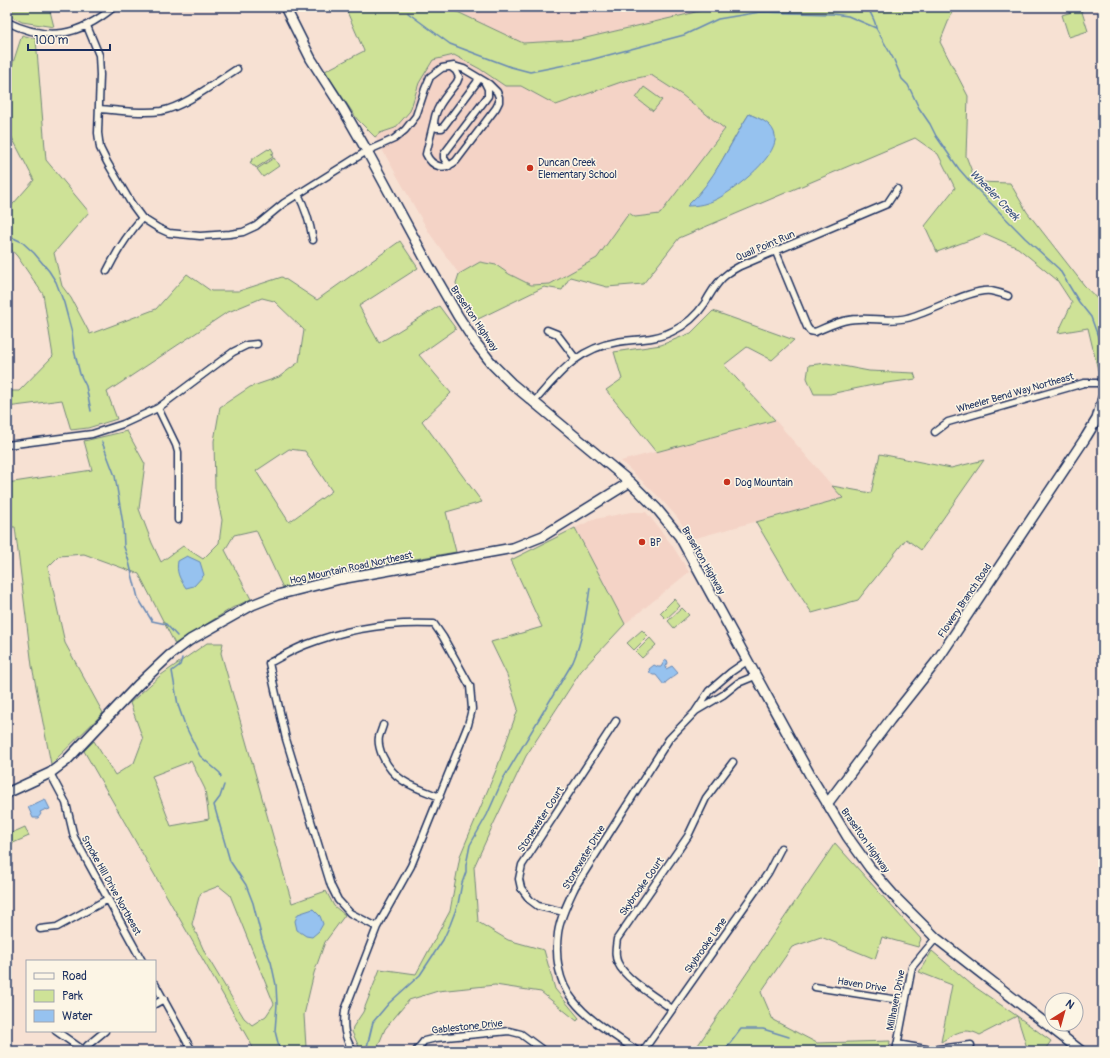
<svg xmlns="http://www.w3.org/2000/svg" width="1110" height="1058" viewBox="0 0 1110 1058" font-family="Pangolin,sans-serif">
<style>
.built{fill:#f4d3c6}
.green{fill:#cee297;stroke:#74887a;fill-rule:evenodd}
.water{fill:#96c2ef;stroke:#6587b5}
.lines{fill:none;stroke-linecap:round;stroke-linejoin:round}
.stream{stroke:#6587b5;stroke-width:1.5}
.street-casing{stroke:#1b2f5e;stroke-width:9}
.secondary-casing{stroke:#1b2f5e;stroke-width:12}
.street{stroke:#fcf5e5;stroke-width:6}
.secondary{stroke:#fcf5e5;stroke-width:9}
.poi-dot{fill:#c8321e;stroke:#fcf5e5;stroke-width:1.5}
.labels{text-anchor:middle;stroke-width:3;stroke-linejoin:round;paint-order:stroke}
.poi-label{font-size:10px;fill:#1b2f5e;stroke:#fcf5e5;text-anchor:start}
.street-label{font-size:10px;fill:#1b2f5e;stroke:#fcf5e5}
.water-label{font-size:11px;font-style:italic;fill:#3a5482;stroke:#fcf5e5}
</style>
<rect width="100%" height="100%" fill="#f7e1d3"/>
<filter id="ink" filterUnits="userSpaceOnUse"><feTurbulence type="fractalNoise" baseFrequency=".025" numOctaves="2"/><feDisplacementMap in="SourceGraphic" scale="8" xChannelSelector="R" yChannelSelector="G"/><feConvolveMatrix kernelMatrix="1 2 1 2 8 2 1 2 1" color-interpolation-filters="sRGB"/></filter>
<g filter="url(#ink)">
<!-- built -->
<path class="built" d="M447 7H713L688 14 577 40 523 43Z
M454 55 480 69 505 86H521L545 99 651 75 682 95 725 129 660 214 635 217 629 213 598 258 550 284 531 285 509 274 496 265 480 262 459 274 430 234 375 137 380 133 395 128 410 111 419 83 433 60Z
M775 420 843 498 692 539 677 517 659 497 621 461Z
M631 512H646L672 545 689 572 625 624 575 528 595 519Z"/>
<!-- green -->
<path class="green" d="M7 7H49L54 27 22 22 7 14Z
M345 7H447L523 43 577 40 688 14 713 7H954L940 42 968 96 966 156 976 182 1010 183 1027 212 1084 285 1100 302 1103 303 1101 358 1098 370 1088 328 1058 333 1072 303 1057 280 1018 248 986 234 937 252 925 226 955 188 938 154 915 138 679 238 643 284 607 287 570 277 562 290 544 287 474 321 460 296 456 283 459 274 480 262 496 265 509 274 531 285 550 284 597 258 629 213 635 217 660 214 725 129 682 95 651 75 624 81 556 105 521 86H505L480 69 454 55 433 60 419 83 410 111 395 128 380 133 375 137 357 119 325 71 364 51ZM749 114C768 122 768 123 775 141L688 206C715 181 729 144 749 114Z
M1081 9 1088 31 1069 37 1062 15Z
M22 35 36 39 46 160 89 212 54 253 62 286 71 298 90 334 156 309 187 274 211 291H239L282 277 317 300 400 241 418 268 359 306 379 343 439 306 456 329 419 355 451 393 422 421 482 502 446 512 456 552 321 575 283 588 256 530 234 535 225 550 251 599 232 608 175 644 139 574 84 554 59 556 48 567 65 643 103 713 51 764 32 666 15 527H7V483L92 470 84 441 127 431 145 464 139 509 152 543 161 562 183 546 203 559 219 543 222 520 215 488 214 441 220 407 250 387 279 377 299 362 304 330 274 301 262 298 226 313 107 392 117 419 88 428 71 430 62 400 7 407V391H19L53 356 43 294 17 256 7 245V211L34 180 7 128V72L11 69ZM289 449 305 451 332 491 289 522 256 471Z
M644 87 662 100 653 111 636 98Z
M271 148 274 153 271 154 273 157 256 168 255 166H253L250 162 252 161 251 160 268 149 269 150Z
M274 158 279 166 263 177 257 169Z
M713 311 794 340 772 360 747 347 724 365 775 420 656 452 606 390 622 379 614 352 661 345 691 333Z
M827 363 869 371 914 373 916 379 873 385 830 394H814L807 378 809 365Z
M880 454 951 468 984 460 921 550 906 539 858 600 812 613 793 585 756 522 843 498 832 486 871 493Z
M575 528 625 624 581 671 526 756 493 825 474 867 478 922 508 940 544 950 555 989 579 1018 577 1021 541 992 495 985 438 991 409 1000 385 1029 376 1051H361L352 1032 353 1027 363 1012 380 969 416 974 450 911 460 856 497 768 518 709 507 675 491 642 542 627 511 560Z
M674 599 680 606 666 619 660 613Z
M682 608 689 615 674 628 668 621Z
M642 630 648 636 634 650 627 643Z
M650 638 656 645 642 658 636 652Z
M207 643H223L221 653 292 903 326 891 334 906 345 915 325 942 314 973 304 1015 306 1047 308 1051H255L84 751 94 741 115 775 134 763 143 739 130 703 161 675ZM191 761 205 789 209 819 171 826 152 776ZM219 886 230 895 274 1004 266 1016 252 1025 244 1018 205 953 192 924 199 897 201 893Z
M25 827 29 836 11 844 7 835Z
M835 843 921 939 918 947 882 937 875 959 821 937 792 947 761 992 773 1020 817 1043 890 1041 889 1051H694Z
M932 951 972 985 1017 1016 1051 1041 1044 1051H1028L1017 1016 980 1035C963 1026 955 1034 941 1042L952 985 919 972Z"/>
<!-- water -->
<path class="water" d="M749 114C758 118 770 122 774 132 784 153 733 191 717 199 707 204 698 206 687 206 714 182 729 145 749 114Z
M187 556 200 562 204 575 194 586 186 588C179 578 176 572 178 561Z
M665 660H667L668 663 665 668 666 669 672 666 678 673 666 682 664 685 656 675H653L650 673 649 669 654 665 658 667H661Z
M45 799 50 809 47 810 46 809 40 812 41 814 38 818H33L28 807Z
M313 909 320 916 323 924 319 931 312 937 306 936 297 930 295 921 298 914Z"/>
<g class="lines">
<!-- stream -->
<path class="stream" d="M868 7C870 14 876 21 876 28L894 60 902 79 908 85 919 108 930 124 936 136 959 169 973 185 1025 238 1059 269 1079 302 1091 317 1100 342
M408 13 450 44 511 67 530 72 590 60 631 49 684 35 718 19 760 12 833 14 848 16 876 28
M7 235 22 242 34 253 49 271 56 282 64 303 72 333 74 350 80 374 86 386 91 411
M102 442 115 476 123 524 124 547 128 558 138 598 152 621 166 624 177 636
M182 658 180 665 172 671 178 705 185 725 200 756 220 773 221 777
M224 785 220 797 214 805 230 861 246 885 253 903 262 939 271 962 276 985 277 1004 275 1031 280 1051
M366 1051 373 1022 389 1003 420 975 443 940 450 925 458 904 462 883 466 872V865L470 845 487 815 503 779 573 662C583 638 586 614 590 588
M724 1051 741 1029H763L789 1037"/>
<defs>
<path id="street" d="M7 22C48 42 79 36 114 7
M87 26 99 55 100 75 98 133 100 148 107 162 131 203 142 218 158 228 169 233 200 236 230 234 243 232 256 226 284 203 367 151 394 139 405 130 416 116 425 89 430 77 442 68 454 66 464 69 489 84 497 92 499 97V102L496 108 456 161C444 171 432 167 426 154L434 121
M451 67 456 71 459 77 457 82C448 94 434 108 434 124L437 128H442L444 126 477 82 478 78
M99 109C119 110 141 114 161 111 184 107 216 82 237 69
M449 166 444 158V154L488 96V89L485 83
M298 194C306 209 310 223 313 240
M776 252 807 327 810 331 815 332C829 326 843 319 858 319 874 318 891 322 907 318 929 313 972 288 991 291 996 292 1003 294 1008 296
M107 271C117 251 128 234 142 218
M547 330 557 334 576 359
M533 403C559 374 576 349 617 342 636 339 656 340 673 331 686 325 697 315 705 303 709 296 713 289 718 283 724 275 731 271 740 266L887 204 897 189
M158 408 176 445 178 452V520
M935 432 948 422 1084 383H1103
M7 445 92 434 123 424 158 408 233 352 247 345 257 344
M696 711 723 695 738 683 755 676
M383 725C382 729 380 733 379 737 378 742 380 750 382 755 394 782 414 787 440 797
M50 773 66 803 74 837 142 961
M564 912 538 906 530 900 521 888 519 879 522 865 616 721
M40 929 57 927 108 899
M155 984 192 1051
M815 987 905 1001
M155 1004 164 999
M672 1009C657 998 625 979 618 963 614 956 616 947 617 939L688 836 706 798 733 762
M56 1031 83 1050
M897 1044 931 1050 971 1045
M83 1051 88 1045 105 1031
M353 1051C344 1037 343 1026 345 1010L377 927 411 866 468 725 472 709 470 686 443 637 434 624C391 622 345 629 305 645 292 650 281 657 269 663L286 739 331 886 338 900 350 913 377 927
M416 1051 424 1041 436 1038 509 1031 521 1034 544 1051
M637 1051C616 1036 589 1021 573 1000 558 982 555 956 558 933 560 918 568 902 575 887L669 739 695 712 709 691 731 672 747 661
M643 1051 768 873 781 848
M896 1051 912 967 936 938"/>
<path id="secondary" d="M285 7 311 59 343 109 367 151 429 266 458 316 475 342 493 365 511 383 630 482 657 509 680 537 810 775 847 836 870 868 896 898 936 938 1081 1051
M7 793 50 773 66 761 138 685 170 655 190 640 252 605 277 595 340 579 513 548 543 536 630 482
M827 804 890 720 936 662 1086 437 1097 419 1103 398"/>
</defs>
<!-- street casing -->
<use href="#street" class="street-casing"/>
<!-- secondary casing -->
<use href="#secondary" class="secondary-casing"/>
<!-- street -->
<use href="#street" class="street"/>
<!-- secondary -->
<use href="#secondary" class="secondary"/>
</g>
</g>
<!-- markers -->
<g class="poi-dot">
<circle cx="530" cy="168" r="4"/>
<circle cx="727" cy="482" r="4"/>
<circle cx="642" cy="542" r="4"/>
</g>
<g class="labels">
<!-- poi labels -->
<g class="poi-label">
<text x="538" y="166">Duncan Creek<tspan x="538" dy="12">Elementary School</tspan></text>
<text x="735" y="486">Dog Mountain</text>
<text x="650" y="546">BP</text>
</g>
<!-- street labels -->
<g class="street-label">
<text transform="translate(765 245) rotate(-23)" y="4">Quail Point Run</text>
<text transform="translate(475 318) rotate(56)" y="4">Braselton Highway</text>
<text transform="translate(1015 392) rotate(-16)" y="4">Wheeler Bend Way Northeast</text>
<text transform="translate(704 560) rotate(60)" y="4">Braselton Highway</text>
<text transform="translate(351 567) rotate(-12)" y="4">Hog Mountain Road Northeast</text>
<text transform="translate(964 600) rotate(-56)" y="4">Flowery Branch Road</text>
<text transform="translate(540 819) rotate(-57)" y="4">Stonewater Court</text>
<text transform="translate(866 840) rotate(55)" y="4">Braselton Highway</text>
<text transform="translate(583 857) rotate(-59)" y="4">Stonewater Drive</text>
<text transform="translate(112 885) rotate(61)" y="4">Smoke Hill Drive Northeast</text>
<text transform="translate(641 886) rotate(-55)" y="4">Skybrooke Court</text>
<text transform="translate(705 945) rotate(-55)" y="4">Skybrooke Lane</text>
<text transform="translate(862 984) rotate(9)" y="4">Haven Drive</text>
<text transform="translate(895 1000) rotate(-79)" y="4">Millhaven Drive</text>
<text transform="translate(467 1026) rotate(-6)" y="4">Gablestone Drive</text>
</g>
<!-- water labels -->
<g class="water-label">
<text transform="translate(995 195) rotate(46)" y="4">Wheeler Creek</text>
</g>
</g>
<!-- margin -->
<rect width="1110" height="1058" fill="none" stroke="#fcf5e5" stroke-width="24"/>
<rect x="12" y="12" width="1086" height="1034" fill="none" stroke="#1b2f5e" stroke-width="1.5" filter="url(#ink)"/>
<!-- legend -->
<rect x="26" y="960" width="130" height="72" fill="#fcf5e5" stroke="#a2a6af"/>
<rect x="34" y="973" width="20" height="6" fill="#fcf5e5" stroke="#a2a6af"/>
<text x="62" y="980" font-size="12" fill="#1b2f5e">Road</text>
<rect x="34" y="990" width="20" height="12" fill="#cee297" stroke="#a2a6af"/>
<text x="62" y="1000" font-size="12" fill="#1b2f5e">Park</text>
<rect x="34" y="1010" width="20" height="12" fill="#96c2ef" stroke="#a2a6af"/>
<text x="62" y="1020" font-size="12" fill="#1b2f5e">Water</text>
<!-- north arrow -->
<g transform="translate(1064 1012) rotate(37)"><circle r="19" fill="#fcf5e5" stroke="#a2a6af"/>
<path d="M0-3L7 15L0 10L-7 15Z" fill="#c8321e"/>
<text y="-6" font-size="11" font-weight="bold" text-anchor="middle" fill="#1b2f5e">N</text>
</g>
<!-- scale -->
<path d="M28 44v6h82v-6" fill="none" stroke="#1b2f5e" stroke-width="2"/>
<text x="34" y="44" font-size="12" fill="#1b2f5e" stroke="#fcf5e5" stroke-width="3" paint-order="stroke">100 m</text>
</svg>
